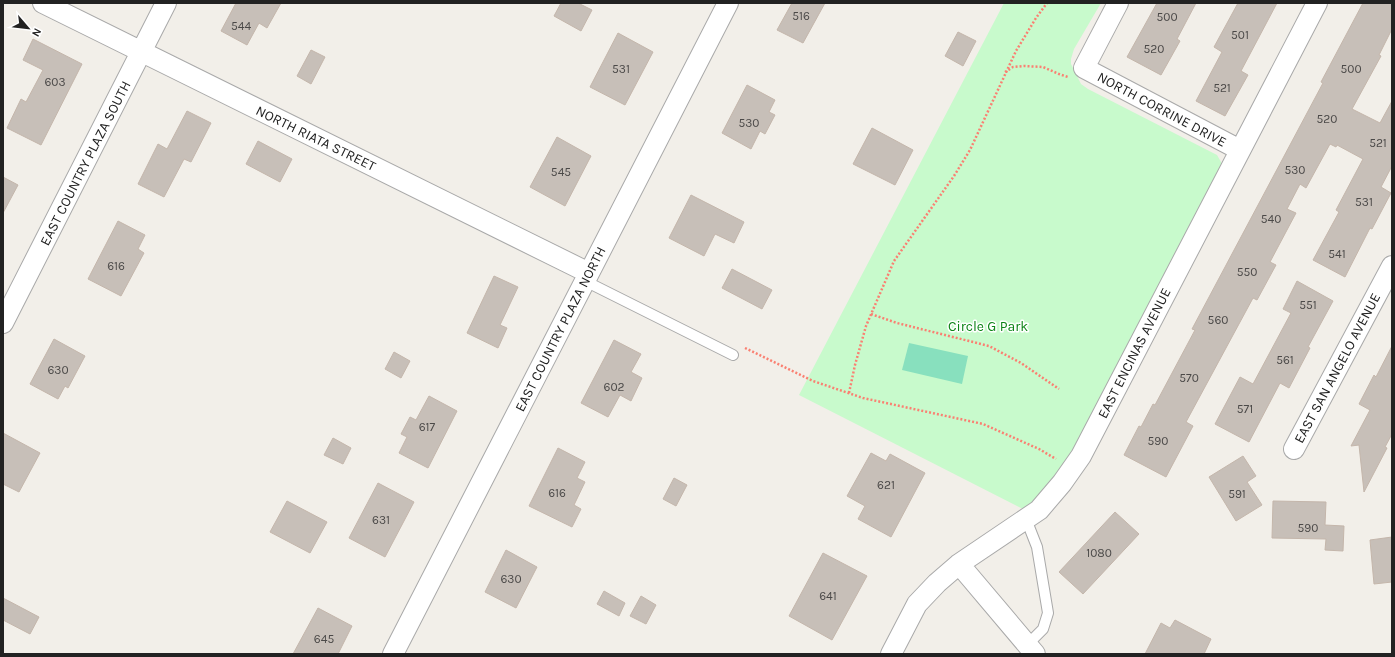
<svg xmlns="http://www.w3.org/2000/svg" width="1395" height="657" viewBox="0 0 1395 657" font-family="Karla,sans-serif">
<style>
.park{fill:#c8facc}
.pitch{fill:#88e0be}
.building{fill:#c7bfb8;stroke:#c4b6ab}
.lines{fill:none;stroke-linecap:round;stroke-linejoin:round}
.lane-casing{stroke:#a9a9a9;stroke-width:12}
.street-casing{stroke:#a9a9a9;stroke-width:22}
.path{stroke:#fa8072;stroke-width:2.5;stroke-dasharray:2 2;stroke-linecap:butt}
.lane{stroke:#fff;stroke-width:10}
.street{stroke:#fff;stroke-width:20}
.labels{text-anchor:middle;stroke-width:3;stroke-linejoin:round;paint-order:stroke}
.number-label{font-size:12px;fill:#4b4948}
.street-label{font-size:14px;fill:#222;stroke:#fff}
.park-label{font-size:14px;fill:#0c8416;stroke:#fff}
</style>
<rect width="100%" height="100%" fill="#f2efe9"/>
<!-- park -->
<path class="park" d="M1004 3H1101L1074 49 1071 59V64L1081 84 1088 89 1217 155 1221 162 1222 170 1074 455 1052 483 1025 510 799 395Z"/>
<!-- pitch -->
<path class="pitch" d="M909 343 968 356 962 384 902 370Z"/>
<!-- building -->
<path class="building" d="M236 3H281L267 28 259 23 247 45 221 31Z
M561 3H578L592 10 581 31 554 16Z
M792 3H825L803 43 777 30Z
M1157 3H1196L1177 39 1180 41 1161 75 1127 57Z
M1238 3H1277L1241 71 1248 75 1225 116 1196 101 1222 52 1214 47Z
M1363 3H1392V29L1379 55 1381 56 1352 109 1380 123 1392 101V166L1381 187 1391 193 1372 229 1370 228 1345 277 1313 260 1339 212 1336 210 1363 159 1337 145 1336 147 1330 144 1306 188 1300 184 1287 209 1296 213 1270 262 1276 265 1257 300 1253 298 1186 422 1193 426 1166 477 1124 455 1139 426 1141 427 1153 404 1155 405 1195 330 1192 329 1323 83 1321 82Z
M958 32 976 41 963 66 945 56Z
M618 33 653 52 625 105 590 87Z
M33 39 82 64 41 145 7 128 21 99 26 102 43 70 23 60Z
M311 50 325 57 311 84 297 76Z
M747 85 775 100 769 112 775 115 765 134 760 131 751 149 722 133Z
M187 111 211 123 191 162 184 159 164 197 138 184 158 144 167 149Z
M872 128 913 150 895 185 853 164Z
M557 137 591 156 565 206 530 187Z
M258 141 292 159 280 182 246 164Z
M3 177 18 185 3 213Z
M691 195 744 222 734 243 715 234 704 256 669 238Z
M118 221 145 235 138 249 144 253 121 296 88 279Z
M732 269 772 290 762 309 722 288Z
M494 276 518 287 500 325 507 328 498 348 467 333Z
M1297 281 1333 301 1308 347 1310 348 1289 388 1280 383 1249 442 1215 424 1240 377 1253 384 1291 313 1283 309Z
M54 339 85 356 68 388 65 386 58 399 30 384Z
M614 340 641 354 631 372 642 378 631 401 620 395 608 417 581 403Z
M1392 346V434L1385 447 1387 448 1364 492 1359 445 1351 446 1370 410 1359 404 1374 375 1376 377Z
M394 352 410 361 401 378 385 369Z
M429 396 457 411 428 468 399 453 407 437 401 434 410 417 416 420Z
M3 433 40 453 19 492 3 484Z
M333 438 351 448 343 464 324 455Z
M558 448 585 462 577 478 585 482 574 505 581 509 572 527 529 506Z
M871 453 886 461 890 454 925 473 891 537 858 519 865 506 847 496Z
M1243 456 1256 476 1247 482 1262 505 1236 521 1209 477Z
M674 478 687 485 676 506 663 499Z
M378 483 414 502 385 557 349 538Z
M287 501 327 522 310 553 270 532Z
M1273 501 1326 502 1325 525 1344 526 1343 551 1325 550 1326 539 1272 538Z
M1115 512 1139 534 1083 594 1059 572Z
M1392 537V582L1374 584 1370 540Z
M506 550 537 567 516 608 485 592Z
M823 553 867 576 832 640 789 616Z
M604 591 625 603 619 616 597 604Z
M641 596 656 605 646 624 630 616Z
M3 598 39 617 30 634 3 620Z
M318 608 352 626 338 654H293Z
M1175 620 1211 639 1204 654H1145L1161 623 1170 628Z"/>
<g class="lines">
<defs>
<path id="lane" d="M585 281 733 355
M1026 519 1037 547 1048 613 1043 629 1027 645"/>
<path id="street" d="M43 3 589 273
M1118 3 1084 68 1240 150
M3 323 166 3
M1294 449 1392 266
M959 564 1035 654
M393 654 728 3
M891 654 917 604 937 583 959 564 1039 510 1062 483 1081 456 1317 3"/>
</defs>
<!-- lane casing -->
<use href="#lane" class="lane-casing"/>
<!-- street casing -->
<use href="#street" class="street-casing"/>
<!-- path -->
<path class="path" d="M1005 72 1013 67 1024 66 1043 67 1059 74 1068 77
M871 314 897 323 989 346 1021 363 1059 389
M745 348 813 381 863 398 983 424 1039 449 1056 459
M849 393 855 365 866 326 894 261 954 176 970 150 1016 51 1036 18 1047 3"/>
<!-- lane -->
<use href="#lane" class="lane"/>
<!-- street -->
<use href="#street" class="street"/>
</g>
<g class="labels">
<!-- number labels -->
<g class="number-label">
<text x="801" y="20">516</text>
<text x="1167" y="21">500</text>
<text x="241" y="30">544</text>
<text x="1240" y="39">501</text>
<text x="1154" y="53">520</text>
<text x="621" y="73">531</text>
<text x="1351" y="73">500</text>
<text x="55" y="86">603</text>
<text x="1222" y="92">521</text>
<text x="1327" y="123">520</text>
<text x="749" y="127">530</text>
<text x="1378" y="147">521</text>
<text x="1295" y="174">530</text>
<text x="561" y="176">545</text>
<text x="1364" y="206">531</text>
<text x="1271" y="223">540</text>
<text x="1337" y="258">541</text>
<text x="116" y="270">616</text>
<text x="1247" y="276">550</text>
<text x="1308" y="309">551</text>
<text x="1218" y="324">560</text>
<text x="1285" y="364">561</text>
<text x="58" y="374">630</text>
<text x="1189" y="382">570</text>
<text x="614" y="391">602</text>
<text x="1245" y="413">571</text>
<text x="427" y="431">617</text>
<text x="1158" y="445">590</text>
<text x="886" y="489">621</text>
<text x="557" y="497">616</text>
<text x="1237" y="498">591</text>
<text x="381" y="524">631</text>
<text x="1308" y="532">590</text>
<text x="1099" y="557">1080</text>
<text x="511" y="583">630</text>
<text x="828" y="600">641</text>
<text x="324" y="643">645</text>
</g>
<!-- street labels -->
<g class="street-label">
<text transform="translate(1162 109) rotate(28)" y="5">NORTH CORRINE DRIVE</text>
<text transform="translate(316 138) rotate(26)" y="5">NORTH RIATA STREET</text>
<text transform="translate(85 163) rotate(-63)" y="5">EAST COUNTRY PLAZA SOUTH</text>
<text transform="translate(560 329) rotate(-63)" y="5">EAST COUNTRY PLAZA NORTH</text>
<text transform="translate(1134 353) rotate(-63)" y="5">EAST ENCINAS AVENUE</text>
<text transform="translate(1337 368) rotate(-62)" y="5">EAST SAN ANGELO AVENUE</text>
</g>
<!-- park labels -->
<g class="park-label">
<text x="988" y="331">Circle G Park</text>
</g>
</g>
<!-- border -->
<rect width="1395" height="657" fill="none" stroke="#222222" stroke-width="8"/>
<!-- north arrow -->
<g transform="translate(28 28) rotate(118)" stroke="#ffffff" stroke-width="3" paint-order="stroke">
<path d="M0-3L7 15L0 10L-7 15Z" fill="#222222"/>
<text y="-6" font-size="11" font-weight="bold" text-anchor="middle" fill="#222222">N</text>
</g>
</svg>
